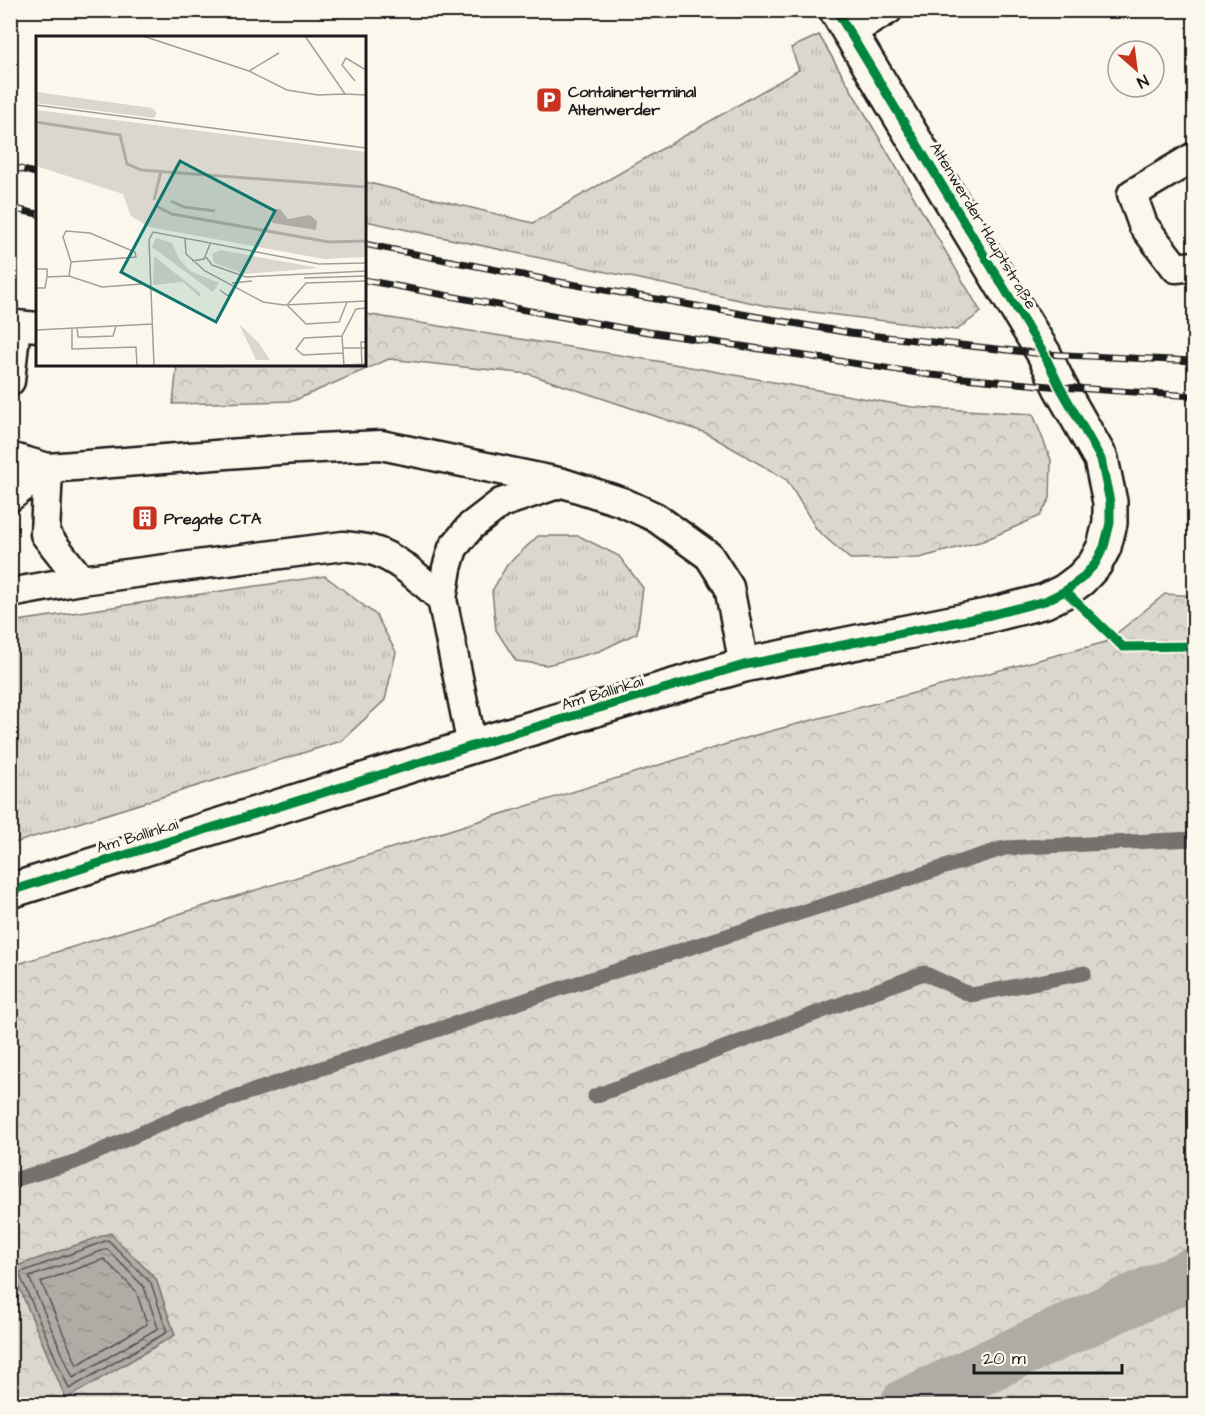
<svg xmlns="http://www.w3.org/2000/svg" width="1205" height="1415" viewBox="0 0 1205 1415" font-family="'Architects Daughter',sans-serif">
<style>
.grass{fill:url(#grass-tufts);stroke:#7b7a75;stroke-width:1.5}
.forest{fill:url(#forest-crowns);stroke:#7b7a75;stroke-width:1.5}
.water{fill:url(#water-ripples);stroke:#74726e;stroke-width:1.5}
.lines{fill:none;stroke-linecap:round;stroke-linejoin:round}
.shore{stroke:#575653;stroke-width:1.5}
.stream{stroke:#74726e;stroke-width:15}
.canal{stroke:#afaca5;stroke-width:52}
.lane-casing{stroke:#1c1c1c;stroke-width:33}
.street-casing{stroke:#1c1c1c;stroke-width:38}
.lane{stroke:#fbf7ec;stroke-width:28}
.street{stroke:#fbf7ec;stroke-width:33}
.rail-casing{stroke:#1c1c1c;stroke-width:7}
.rail{stroke:#fbf7ec;stroke-width:4.5;stroke-dasharray:14;stroke-linecap:butt}
.cycleway-casing{stroke:#fbf7ec;stroke-width:13}
.cycleway{stroke:#00873e;stroke-width:9}
.labels{text-anchor:middle;stroke-width:6;stroke-linejoin:round;paint-order:stroke}
.poi-label{font-size:16px;font-weight:bold;fill:#1c1c1c;stroke:#fbf7ec;text-anchor:start}
.street-label{font-size:16px;fill:#1c1c1c;stroke:#fbf7ec}
.inset-river{fill:none;stroke:#afaca5;stroke-width:3}
.inset-road{fill:none;stroke:#a29f99;stroke-width:1.5}
.view{fill:#0f766e;fill-opacity:0.15;stroke:#0f766e;stroke-width:3}
.inset-edge{fill:none;stroke:#1c1c1c;stroke-width:3}
</style>
<defs>
<pattern id="grass-tufts" width="24" height="20" patternUnits="userSpaceOnUse" patternTransform="scale(1.5)"><rect width="24" height="20" fill="#dad7ce"/><path d="M3 7l-1-3M5 7V3M7 7l1-3M15 17l-1-3M17 17v-4M19 17l1-3" fill="none" stroke="#bab8b0"/></pattern>
<pattern id="forest-crowns" width="20" height="18" patternUnits="userSpaceOnUse" patternTransform="scale(1.5)"><rect width="20" height="18" fill="#dad7ce"/><path d="M2 6a3 3 0 1 1 6 0M12 15a3 3 0 1 1 6 0" fill="none" stroke="#bab8b0"/></pattern>
<pattern id="water-ripples" width="26" height="14" patternUnits="userSpaceOnUse" patternTransform="scale(1.5)"><rect width="26" height="14" fill="#afaca5"/><path d="M2 4q2-2 4 0t4 0M15 11q2-2 4 0t4 0" fill="none" stroke="#96938d"/></pattern>
</defs>
<rect width="100%" height="100%" fill="#fbf7ec"/>
<filter id="ink" filterUnits="userSpaceOnUse"><feTurbulence type="fractalNoise" baseFrequency=".0167" numOctaves="2"/><feDisplacementMap in="SourceGraphic" scale="12" xChannelSelector="R" yChannelSelector="G"/><feConvolveMatrix kernelMatrix="1 2 1 2 8 2 1 2 1" color-interpolation-filters="sRGB"/></filter>
<g filter="url(#ink)">
<!-- grass -->
<path class="grass" d="M819 35 981 312 957 330 772 307 365 221V182L533 223 799 70 791 48Z
M538 536H579L619 556 643 588 637 633 600 651 547 665 516 661 496 630 492 591 507 565Z
M325 576 376 615 396 652 385 700 341 741 11 844V622Z"/>
<!-- forest -->
<path class="forest" d="M365 314 657 361 912 407 1033 414 1051 460 1050 498 1040 516 983 541 919 558 850 559 817 530 787 480 706 433 529 374 389 359 293 401 173 404 177 365 364 364Z
M1165 594 1194 596V1404H11V966L756 735 1106 642Z"/>
<!-- water -->
<path class="water" d="M110 1233 156 1279 175 1335 66 1399 11 1268Z"/>
<g class="lines">
<!-- shore -->
<path class="shore" d="M108 1240 151 1283 167 1332 69 1389 19 1273Z
M107 1249 144 1287 158 1328 73 1378 29 1277Z
M104 1259 136 1291 147 1324 77 1365 41 1282Z"/>
<!-- stream -->
<path class="stream" d="M595 1096 924 973 971 995 1084 973
M10 1181 75 1162 184 1114 562 988 1005 848 1194 839"/>
<!-- canal -->
<path class="canal" d="M906 1404 1103 1313 1194 1273"/>
<defs>
<path id="lane" d="M849 33 888 10
M1194 157 1132 194 1143 225 1176 268 1194 266
M10 381 16 325 38 327
M10 457 48 468 279 450 381 445 563 483 622 502 655 517 709 556 729 587 744 665
M48 468 45 534 81 580
M10 497 48 468
M10 593 81 580 343 546C352 547 362 548 371 550 397 557 422 581 442 599
M472 746 442 599 447 568 453 548 471 526 501 503 561 483"/>
<path id="street" d="M10 891 472 746 744 665 991 615 1045 601 1065 591 1081 579 1095 564 1104 547 1110 523V502L1101 459 1060 387 1044 354 836 10"/>
</defs>
<!-- lane casing -->
<use href="#lane" class="lane-casing"/>
<!-- street casing -->
<use href="#street" class="street-casing"/>
<!-- lane -->
<use href="#lane" class="lane"/>
<!-- street -->
<use href="#street" class="street"/>
<defs>
<path id="rail" d="M10 166 38 174
M10 208 38 214
M364 244 548 280 850 333 1044 354 1194 361
M364 280 622 328 931 375 1060 387 1194 396"/>
</defs>
<!-- rail casing -->
<use href="#rail" class="rail-casing"/>
<!-- rail -->
<use href="#rail" class="rail"/>
<defs>
<path id="cycleway" d="M1065 591 1123 647 1194 646
M10 891 472 746 744 665 991 615 1045 601 1065 591 1081 579 1095 564 1104 547 1110 523V502L1101 459 1060 387 1044 354 836 10"/>
</defs>
<!-- cycleway casing -->
<use href="#cycleway" class="cycleway-casing"/>
<!-- cycleway -->
<use href="#cycleway" class="cycleway"/>
</g>
</g>
<!-- icons -->
<defs>
<symbol id="parking-square" viewBox="-11 -11 22 22"><rect x="-9" y="-9" width="18" height="18" rx="4" fill="#c8321e" stroke="#fbf7ec"/><path d="M-3.5-5.5H1a3.5 3.5 0 0 1 0 7H-1V5.5H-3.5ZM-1-3.4V-.6H.8a1.4 1.4 0 0 0 0-2.8Z" fill="#fff"/></symbol>
<symbol id="building-square" viewBox="-11 -11 22 22"><rect x="-9" y="-9" width="18" height="18" rx="4" fill="#c8321e" stroke="#fbf7ec"/><path d="M-4-6H4V6H1V3H-1V6H-4ZM-2.5-4.3h1.7v1.8h-1.7ZM.8-4.3h1.7v1.8H.8ZM-2.5-1h1.7V.8h-1.7ZM.8-1h1.7V.8H.8Z" fill="#fff"/></symbol>
</defs>
<g fill-rule="evenodd">
<use href="#parking-square" x="534" y="85" width="30" height="30"/>
<use href="#building-square" x="130" y="503" width="30" height="30"/>
</g>
<g class="labels">
<!-- poi labels -->
<g class="poi-label">
<text x="568" y="97">Containerterminal<tspan x="568" dy="18">Altenwerder</tspan></text>
<text x="164" y="524">Pregate CTA</text>
</g>
<!-- street labels -->
<g class="street-label">
<text transform="translate(984 225) rotate(59)" y="6">Altenwerder Hauptstraße</text>
<text transform="translate(602 692) rotate(-17)" y="6">Am Ballinkai</text>
<text transform="translate(137 835) rotate(-17)" y="6">Am Ballinkai</text>
</g>
</g>
<!-- overview -->
<g transform="translate(36 36)">
<rect width="330" height="330" fill="#fbf7ec"/>
<path d="M0 56 116 72 121 77 118 82 0 67ZM184 214 283 232 208 238 178 227 176 218ZM118 220 164 257 165 262 147 246 117 249ZM203 288 223 307 234 324H220Z" fill="#dad7ce"/>
<path d="M0 74 330 116V221L288 223 113 191 95 180 87 158 0 130ZM120 202 136 207 143 223 154 235 183 247 177 256 116 211Z" fill="#dad7ce"/>
<path d="M237 173H244L252 183 274 179 281 185 280 194 236 187Z" fill="#afaca5"/>
<path class="inset-river" d="M0 86 84 99 91 128 105 134 330 151M118 164 125 135M135 165 148 171 179 175M120 170 136 178 293 206 330 205"/>
<path class="inset-road" d="M107 0 213 35M269 0 309 58 330 59M243 17 213 35 251 54 282 59 309 58M319 45 306 29 310 22 330 34M0 69 330 112M149 203 150 218 169 235 227 266 248 269 330 265M170 221 176 229 210 241 330 235M156 225 168 223 174 208M0 233H11V241L9 252H0M33 240 35 226 27 201 30 195 54 197 99 216 100 221 35 226M11 241 33 240 66 251 106 248M268 242 330 240M196 247 216 245M184 254 192 260 199 250M311 266 303 286 270 288 251 269 270 247 330 245M36 292V313L100 311 101 330M41 292 42 301H52L77 300 80 290M0 294 117 288M306 300 268 302 260 313 267 319 307 317M307 312H330M308 329 330 328M118 330 113 204 117 196 283 228 330 227M175 330H232M308 330 306 300 320 273 330 272M326 330 325 306H330"/>
<path class="view" d="M144 125 239 175 180 286 85 236Z"/>
<rect width="330" height="330" class="inset-edge"/>
</g>
<!-- margin -->
<rect width="1205" height="1415" fill="none" stroke="#fbf7ec" stroke-width="36"/>
<rect x="18" y="18" width="1169" height="1379" fill="none" stroke="#1c1c1c" stroke-width="2" filter="url(#ink)"/>
<!-- north arrow -->
<g transform="translate(1136 69) rotate(152)"><circle r="28" fill="#fbf7ec" stroke="#a29f99" stroke-width="1.5"/>
<path d="M0-4.5L10 22L0 15L-10 22Z" fill="#c8321e"/>
<text y="-9" font-size="16" font-weight="bold" text-anchor="middle" fill="#1c1c1c">N</text>
</g>
<!-- scale -->
<path d="M974 1364v9h148v-9" fill="none" stroke="#1c1c1c" stroke-width="3"/>
<text x="983" y="1364" font-size="18" fill="#1c1c1c" stroke="#fbf7ec" stroke-width="4.5" paint-order="stroke">20 m</text>
</svg>
